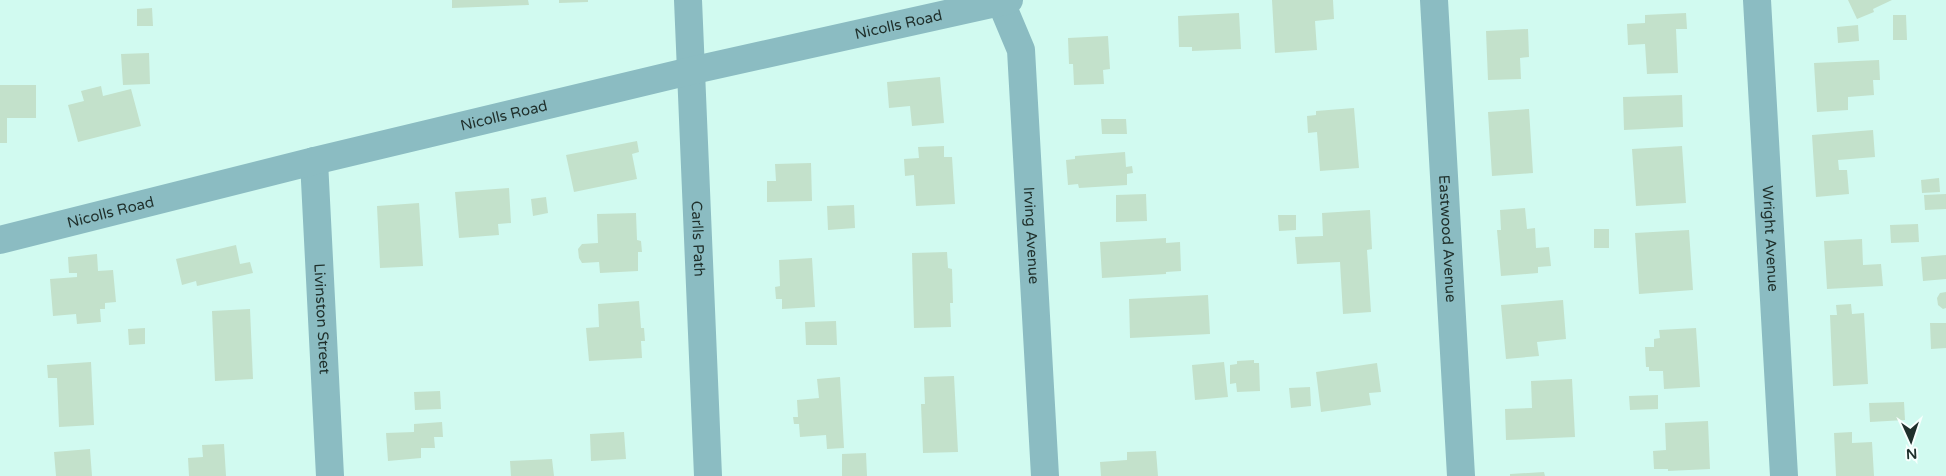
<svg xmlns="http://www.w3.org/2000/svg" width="1946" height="476" viewBox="0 0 1946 476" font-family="'Varela Round',sans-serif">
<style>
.building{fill:#c3e1cb}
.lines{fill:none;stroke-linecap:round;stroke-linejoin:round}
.minor{stroke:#8bbcc2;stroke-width:28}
.tertiary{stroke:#8bbcc2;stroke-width:28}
.labels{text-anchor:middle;stroke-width:4;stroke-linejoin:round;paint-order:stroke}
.street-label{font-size:15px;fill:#1f2f2b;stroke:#f7fffd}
</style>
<rect width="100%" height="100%" fill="#d1faf0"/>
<!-- building -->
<path class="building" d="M452 0H528L529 5 452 8Z
M559 0H588V2L559 3Z
M1272 0H1333L1334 19 1315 21 1317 50 1275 53Z
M1848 0H1892L1873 9 1874 12 1857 19Z
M152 8 153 26H137V9Z
M1239 13 1241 49 1192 51V47H1179L1178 16Z
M1686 13 1687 29H1676L1678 73 1647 74 1645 44 1628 45 1627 24 1645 23V15Z
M1893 15H1906L1907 40H1893Z
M1858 25 1859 41 1838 43 1837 27Z
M1528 29 1529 57 1520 58 1521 79 1488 80 1486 31Z
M1108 36 1110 69 1103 70 1104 84 1074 85 1073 64H1069L1068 38Z
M149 53 150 84 123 85 121 54Z
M1879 60 1880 80H1873L1874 95 1848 97V110L1817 112 1814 63Z
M940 77 944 123 912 126 910 106 889 108 887 82Z
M0 85H36V118H7V143H0Z
M101 86 103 96 131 89 141 126 78 142 68 105 84 101 81 91Z
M1682 95 1683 127 1624 130 1623 97Z
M1354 108 1359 168 1320 171 1317 132 1308 133 1307 116 1316 115V111Z
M1529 109 1533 173 1492 176 1488 112Z
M1101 119H1126L1127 134H1102Z
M1873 130 1875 157 1838 160 1839 170H1847L1849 194 1816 197 1812 135Z
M637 141 639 152 632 154 637 179 574 192 566 155Z
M944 146V157H952L955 204 916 206 914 175 905 176 904 159 919 158 918 147Z
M1682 146 1686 203 1636 206 1632 149Z
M1125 152 1126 167 1132 166 1133 173 1127 174V185L1079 188 1078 184 1068 185 1066 160 1075 159V156Z
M811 163 812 201 767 202V181H776L775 164Z
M1939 178 1940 192 1922 193 1921 180Z
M509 188 511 223 498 224 499 235 459 238 455 192Z
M1146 194 1147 221 1116 222V195Z
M1946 194V209L1925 210 1924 195Z
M546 197 548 213 533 216 531 199Z
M419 203 423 266 380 268 377 206Z
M854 205 855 228 828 230 827 206Z
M1525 208 1527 229 1535 228 1536 248 1549 247 1551 266 1538 267V273L1501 276 1497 230H1501L1500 210Z
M1370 210 1372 249 1367 250 1371 312 1343 314 1340 262 1297 264 1295 237 1323 236 1322 213Z
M636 213 637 240 641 241 642 252H638V271L600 273 599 262 582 263 579 258 578 249 582 244 598 243 597 214Z
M1278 215H1296V230L1279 231Z
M1918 224 1919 242 1891 243 1890 225Z
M1594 229H1609V248H1594Z
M1689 230 1693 290 1639 294 1635 233Z
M1166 238V243L1180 242 1181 271 1166 272V274L1102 278 1100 242Z
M1862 239 1863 265 1881 264 1883 286 1827 289 1824 241Z
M236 245 240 264 250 262 253 273 197 286 196 281 182 285 176 259Z
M947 252 948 268 952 269 953 303H950L951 327 914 328 912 253Z
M97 254 98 271 113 270 116 302 105 303V309H100L101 322 77 324 76 314 53 316 50 279 77 277V273H69L68 257Z
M1946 255V279L1923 281 1921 257Z
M812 258 815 307 782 309V299H776L775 287 780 286 779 260Z
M1946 292V308L1943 309 1938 305 1937 298 1940 293Z
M1208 295 1210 334 1130 338 1129 299Z
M1563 300 1566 339 1537 342 1539 356 1506 359 1501 305Z
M639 301 641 328H644L645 341H641L642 358 589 361 586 328 599 327 598 304Z
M1851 304 1852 314 1864 313 1868 384 1833 386 1830 315H1837L1836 305Z
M250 309 253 379 215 381 212 311Z
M836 321 837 345H806L805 322Z
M1930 323H1946V348L1931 349Z
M145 328V344L129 345 128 329Z
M1696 328 1700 387 1664 389 1663 371H1649V367H1646L1645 347H1654V339L1660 338 1659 330Z
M1254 360V363H1259L1260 391 1237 392 1236 383 1230 384V365L1237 364V361Z
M91 362 94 425 59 427 57 378H48L47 365Z
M1224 362 1228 397 1195 400 1192 365Z
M1377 363 1381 392 1369 393 1371 405 1321 412 1316 372Z
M954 376 958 452 923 453 921 404H925L924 377Z
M840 377 844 448 827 449 826 435 800 437 799 424H794L793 417H798L797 400 819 398 817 379Z
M1572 379 1575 437 1506 440 1505 409 1532 408 1531 381Z
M1310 387 1311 406 1291 408 1289 388Z
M440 391 441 409 415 410 414 392Z
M1658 395V409L1630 410 1629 396Z
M1904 402 1905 420 1870 422 1869 403Z
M1708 421 1710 469 1668 471V469H1654L1653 451 1666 450 1665 423Z
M442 422 443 437H434L435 448H421V458L388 461 386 433 414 432V424Z
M624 432 626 459 591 461 590 434Z
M1852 432V443L1872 442 1874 476H1836L1834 433Z
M224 444 226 476H189L188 458 203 457 202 445Z
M90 449 92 476H56L54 452Z
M1156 451 1158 476H1101L1100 462 1127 460V452Z
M866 453 867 476H842V454Z
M552 459 554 476H511L510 461Z
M1544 472 1545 476H1510V474Z"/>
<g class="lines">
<!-- minor -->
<g class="minor">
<path id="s1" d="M1000 0 1021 50 1045 476"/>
<path id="s2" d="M1434 0 1461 476"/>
<path id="s3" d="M1757 0 1784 476"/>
<path id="s4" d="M314 161 330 476"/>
</g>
<!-- tertiary -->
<g class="tertiary">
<path id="s5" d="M688 0 708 476"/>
<path id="s6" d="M0 240 314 161 690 71 1009 0"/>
</g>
</g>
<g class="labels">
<!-- street labels -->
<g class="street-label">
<text dy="5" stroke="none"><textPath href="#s6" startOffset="924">Nicolls Road</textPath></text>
<text dy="5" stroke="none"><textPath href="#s6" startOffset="519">Nicolls Road</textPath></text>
<text dy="5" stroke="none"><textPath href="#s6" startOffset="114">Nicolls Road</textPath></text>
<text dy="5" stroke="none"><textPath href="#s1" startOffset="240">Irving Avenue</textPath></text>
<text dy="5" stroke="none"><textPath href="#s5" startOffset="239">Carlls Path</textPath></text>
<text dy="5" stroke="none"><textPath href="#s2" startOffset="239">Eastwood Avenue</textPath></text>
<text dy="5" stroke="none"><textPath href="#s3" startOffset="239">Wright Avenue</textPath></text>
<text dy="5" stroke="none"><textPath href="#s4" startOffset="158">Livinston Street</textPath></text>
</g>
</g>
<!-- north arrow -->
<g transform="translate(1911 441) rotate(177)" stroke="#f7fffd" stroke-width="4" paint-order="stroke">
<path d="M0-4L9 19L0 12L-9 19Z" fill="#1f2f2b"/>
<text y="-8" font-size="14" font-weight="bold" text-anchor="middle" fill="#1f2f2b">N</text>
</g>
</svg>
